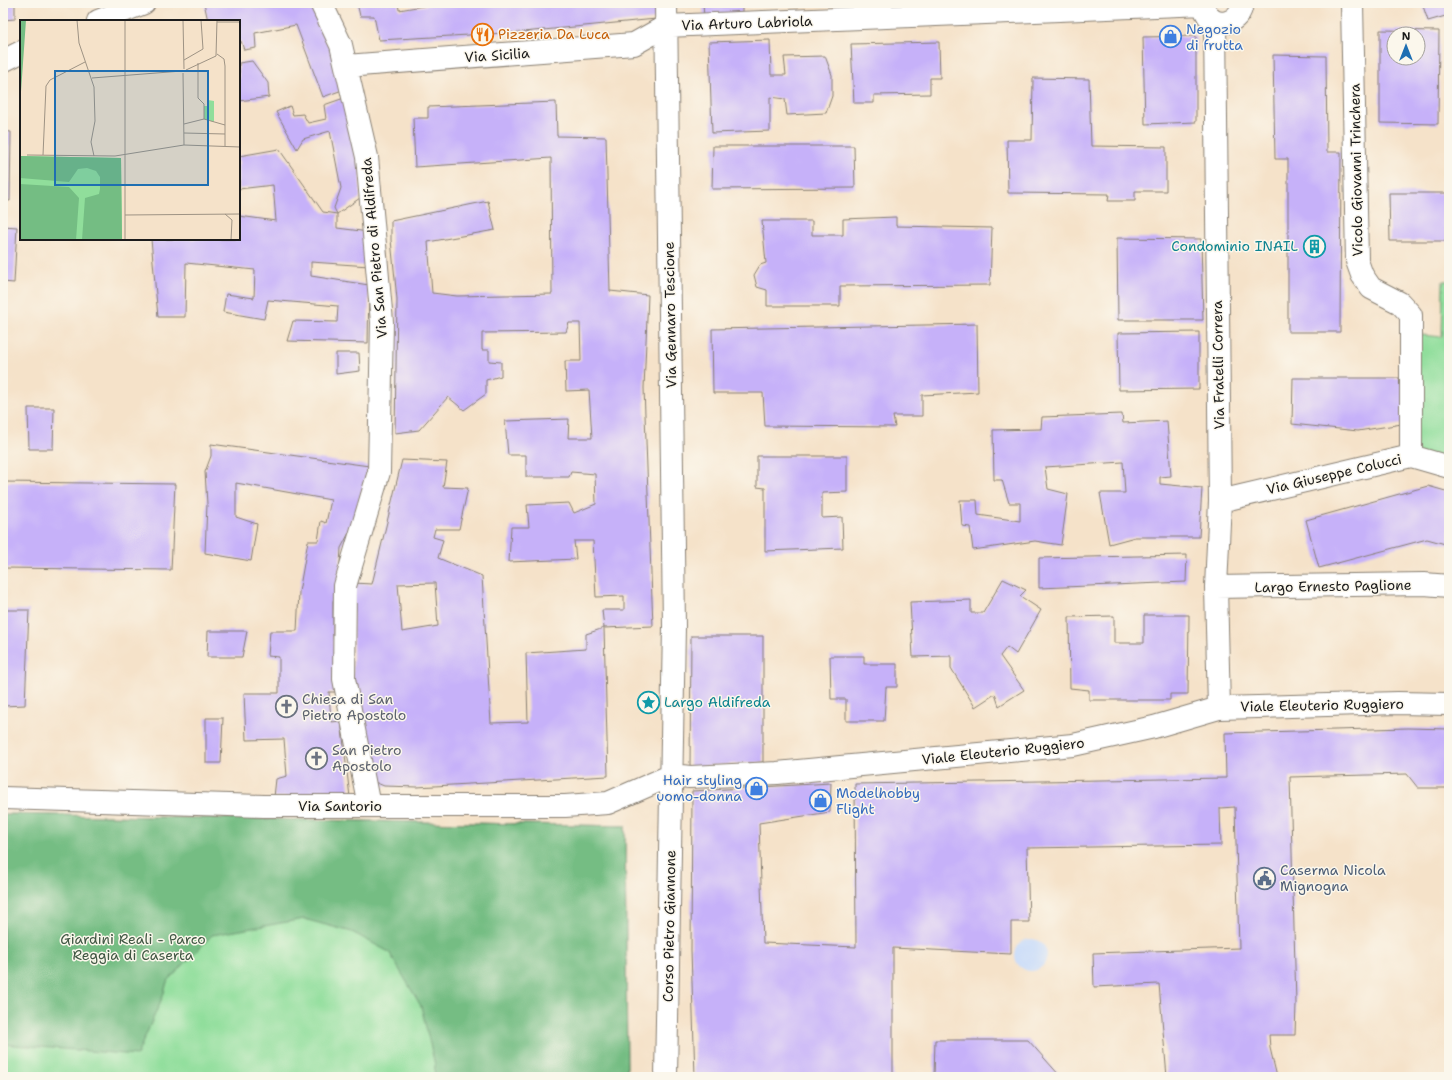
<svg xmlns="http://www.w3.org/2000/svg" width="1452" height="1080" viewBox="0 0 1452 1080" font-family="'Shantell Sans',sans-serif">
<style>
.built{fill:#c9dcf9}
.green{fill:#90de9b;stroke:#567d5c}
.forest{fill:#74bd83;stroke:#486c50}
.building{fill:#c6b1f9;fill-rule:evenodd}
.lines{fill:none;stroke-linecap:round;stroke-linejoin:round}
.minor-casing{stroke:#887f72;stroke-width:24}
.minor{stroke:#fff;stroke-width:22}
.labels{text-anchor:middle;stroke-width:3;stroke-linejoin:round;paint-order:stroke}
.street-label{font-size:14px;fill:#1c1c1c;stroke:#fbf7ec}
.shop-label{font-size:14px;fill:#366cbe;stroke:#fbf7ec;text-anchor:start}
.food-label{font-size:14px;fill:#c56008;stroke:#fbf7ec;text-anchor:start}
.culture-label{font-size:14px;fill:#0d838f;stroke:#fbf7ec;text-anchor:end}
.worship-label{font-size:14px;fill:#5b616d;stroke:#fbf7ec;text-anchor:start}
.service-label{font-size:14px;fill:#4e5e75;stroke:#fbf7ec;text-anchor:start}
.park-label{font-size:14px;fill:#3f5642;stroke:#fbf7ec}
.inset-road{fill:none;stroke:#9e9384;stroke-width:1}
.view{fill:#1f6fb2;fill-opacity:0.15;stroke:#1f6fb2;stroke-width:2}
.inset-edge{fill:none;stroke:#1c1c1c;stroke-width:2}
</style>
<rect width="100%" height="100%" fill="#fbf7ec"/>
<filter id="ink" filterUnits="userSpaceOnUse"><feTurbulence type="fractalNoise" baseFrequency=".025" numOctaves="2"/><feDisplacementMap in="SourceGraphic" scale="8" xChannelSelector="R" yChannelSelector="G"/><feConvolveMatrix kernelMatrix="1 2 1 2 8 2 1 2 1" color-interpolation-filters="sRGB"/></filter>
<filter id="wash" filterUnits="userSpaceOnUse"><feTurbulence type="fractalNoise" baseFrequency=".012" numOctaves="4" result="noise"/><feDisplacementMap in="SourceGraphic" scale="16" xChannelSelector="R" yChannelSelector="G"/><feGaussianBlur stdDeviation="0.9" result="paint"/><feColorMatrix in="noise" values="0 0 0 0 0 0 0 0 0 0 0 0 0 0 0 0 0 1.4 0 .05"/><feComposite in="paint" operator="in"/></filter>
<g filter="url(#wash)">
<rect width="100%" height="100%" fill="#f5e2c9"/>
<!-- built -->
<path class="built" d="M1015 955a16 16 0 1 1 32 0a16 16 0 1 1-32 0Z"/>
<!-- green -->
<path class="green" d="M1443 281H1449V467L1411 456 1412 334 1442 337Z
M3 814 625 826 627 1077H3Z"/>
<!-- forest -->
<path class="forest" d="M3 814 625 826 627 1077H434L435 1065 421 1006 389 952 352 932 304 919 212 935 167 982 163 996 137 1055 3 1044Z"/>
<g id="blocks">
<!-- building -->
<path class="building" d="M3 3H15V19L3 20Z
M204 3H313L325 20 345 89 323 97 296 25 255 33 256 48 244 50 241 41H239V21H208Z
M357 3H398L399 10 440 3H656V19L523 32 379 40 374 16H360Z
M703 3H742V14L704 18Z
M1422 3H1449V15L1428 21Z
M1380 30 1439 31 1438 124 1380 123ZM1394 34H1418V58H1394Z
M1196 36V122L1145 124 1143 37Z
M770 40 771 75H786L784 57 825 56 832 75V96L826 113 787 115 785 99 770 97V131L712 133 709 42Z
M939 42 940 78H930V94L874 95V103H854L851 44Z
M1273 55 1326 56 1327 152H1341L1340 332H1288V159H1275Z
M252 61 268 83 269 97 239 101V63Z
M1033 78 1089 79 1091 146 1166 147V191H1135V201H1108L1109 194 1008 193 1007 140H1032Z
M347 97 360 146V198L337 214V228L369 232V266L311 262V276L369 285 368 343 287 341 293 321 337 322 338 306 268 300 264 319 223 312 226 294 254 298 255 270 186 263 185 317H158L151 239H239V216L276 221 273 185 239 189V156L279 149 323 212 337 214 334 208 341 188 330 131 303 139 297 149 276 112 290 106 293 115 303 114 308 123 326 119 324 105Z
M556 102 557 136 606 137 610 291 648 295 644 388 653 626 604 628 602 610H624V596L596 597 593 541H574L576 559 509 562 511 527H529L527 505 569 503 574 513 596 504 595 474 571 472 569 477H526V455H508L505 421 569 419 568 438H592L589 390 566 391 565 361H581L580 323H569L566 332 482 333V350H489V361L501 362V376L486 380V394L464 410 448 397 419 430 395 433 397 299 391 240V221L488 201 495 230 428 242 432 293 457 296 552 294 551 158 415 167 413 118H428V107Z
M3 131 11 132 10 201 3 200Z
M713 146H854L855 188 712 189Z
M1389 193H1449V241H1390Z
M896 217V226L992 228 990 285 840 286V306H767V290L757 287 754 275 760 265 766 263 762 221H812V235H843V219Z
M3 226 17 227 14 283 3 282Z
M1117 238 1201 239 1203 320H1118Z
M977 324 978 392 922 395V416H893L895 427 765 426 763 393H713L712 329Z
M1199 332V389L1119 390 1118 333Z
M336 353H359L360 371 336 374Z
M1293 378H1409L1408 423 1358 431 1292 424Z
M28 408H54L53 449H29Z
M1122 414 1123 423 1167 421 1171 476 1160 477V484L1202 488 1199 537H1135L1109 544 1100 493H1125L1123 462 1045 467 1048 489 1068 494 1061 545 1035 541 973 550 970 527 962 526 960 500H977L978 515 1020 521V503H1009L1002 480H994L993 430 1041 429 1042 417Z
M211 444 369 466 351 529 341 548 339 580 333 601V634L337 692H329L331 722 341 721 350 797H274L276 779 287 776 284 739 246 740 244 693H279V657L268 656 270 631H297L299 592 308 541H318L321 521 326 523 331 500 236 483V517L257 524 251 561 205 553 207 504 205 472 211 456Z
M757 456H847V492L822 493V518L842 517 843 548 765 551V488L757 487Z
M402 460 447 462 443 487 468 488 459 529H435L433 537 443 540 438 558 482 576 491 723 528 722 526 653 586 649V634L604 628 608 776 417 787 384 786 370 780 353 680V583L372 584ZM435 583 438 626 402 632 398 584Z
M3 482 175 484 171 570 3 568Z
M1428 486 1449 492V545L1427 539 1319 568 1306 520Z
M1187 555 1186 582 1039 588V558Z
M1003 579 1026 590 1020 596 1041 610 1016 654 1007 647 1000 656 1024 690 999 706 995 694 975 707 951 668V656L913 657 910 602 971 600V613H983Z
M3 610H29L25 705 3 706Z
M1144 615H1189L1188 694H1170V700H1089V690L1070 688 1069 617 1114 616V643H1144Z
M208 631H247L242 657H207Z
M691 636H763V762L690 767Z
M830 656H864V664H897V687H886L884 721H846V699H831Z
M206 718H223L221 763H206Z
M1408 728 1449 729V788H1418L1407 774 1290 777 1296 1004 1295 1035H1269L1270 1048 1277 1077H1167L1159 984 1094 987 1093 953 1239 948 1235 807 1220 808 1221 845 1027 848 1029 922H1011V954L893 948V1077H695L691 950 692 791 831 783 830 812 759 823 763 943 856 947 855 784 1226 778 1225 733Z
M935 1040H1028L1061 1077H934Z"/>
</g>
</g>
<g filter="url(#ink)">
<use href="#blocks" fill-opacity="0" stroke="#887f72" stroke-width="1"/>
<g class="lines">
<defs>
<path id="minor" d="M321 3 341 45 367 157 382 322 379 472 345 586 344 679 369 806
M1352 3 1357 261 1362 275 1371 288 1400 303 1411 315V456
M1206 12C1215 31 1241 23 1242 3
M98 21 144 3
M1215 22 1220 501 1216 587 1219 708
M3 61 21 52
M346 66 634 44 666 26 1204 4
M1220 501 1411 456 1449 467
M1216 587 1424 584 1449 586
M3 798 264 806H565L608 803 672 775 690 777 777 773 1073 745 1154 727 1219 708 1398 703 1449 704
M666 1077 674 626 666 3"/>
</defs>
<!-- minor casing -->
<use href="#minor" class="minor-casing"/>
<!-- minor -->
<use href="#minor" class="minor"/>
</g>
</g>
<!-- icons -->
<defs>
<symbol id="restaurant-ring" viewBox="-11 -11 22 22"><circle r="9.5" fill="#fbf7ec" stroke="#e8710a" stroke-width="1.5"/><path d="M-5-6h1v4h1v-4h1v4h1v-4h1v5L-1.5 .5V6h-2V.5L-5-1ZM5-6V6H3V1.5H1.5Q1.5-4 5-6Z" fill="#e8710a"/></symbol>
<symbol id="shop-ring" viewBox="-11 -11 22 22"><circle r="9.5" fill="#fbf7ec" stroke="#3f7fe0" stroke-width="1.5"/><path d="M-5-2.5h2.3a2.7 3.5 0 0 1 5.4 0H5L5.5 6h-11ZM-1.5-2.5h3a1.5 2.3 0 0 0-3 0Z" fill="#3f7fe0"/></symbol>
<symbol id="building-ring" viewBox="-11 -11 22 22"><circle r="9.5" fill="#fbf7ec" stroke="#0f9aa8" stroke-width="1.5"/><path d="M-4-6H4V6H1V3H-1V6H-4ZM-2.5-4.3h1.7v1.8h-1.7ZM.8-4.3h1.7v1.8H.8ZM-2.5-1h1.7V.8h-1.7ZM.8-1h1.7V.8H.8Z" fill="#0f9aa8"/></symbol>
<symbol id="sight-ring" viewBox="-11 -11 22 22"><circle r="9.5" fill="#fbf7ec" stroke="#0f9aa8" stroke-width="1.5"/><path d="M0-6L1.8-2.2L6-1.7L2.9 1.2L3.7 5.4L0 3.3L-3.7 5.4L-2.9 1.2L-6-1.7L-1.8-2.2Z" fill="#0f9aa8"/></symbol>
<symbol id="church-ring" viewBox="-11 -11 22 22"><circle r="9.5" fill="#fbf7ec" stroke="#6b7280" stroke-width="1.5"/><path d="M-1.2-6h2.4v3.5h3.3v2.4h-3.3V6h-2.4V-.1h-3.3v-2.4h3.3Z" fill="#6b7280"/></symbol>
<symbol id="civic-ring" viewBox="-11 -11 22 22"><circle r="9.5" fill="#fbf7ec" stroke="#5c6f8a" stroke-width="1.5"/><path d="M-.6-6.5H3V-4.5H.6V-3L4-1V1h2V6H-6V1h2V-1L-.6-3ZM-1.2 2.5V6h2.4V2.5Z" fill="#5c6f8a"/></symbol>
</defs>
<g fill-rule="evenodd">
<use href="#restaurant-ring" x="470" y="22" width="25" height="25"/>
<use href="#shop-ring" x="1158" y="24" width="25" height="25"/>
<use href="#building-ring" x="1302" y="234" width="25" height="25"/>
<use href="#sight-ring" x="636" y="690" width="25" height="25"/>
<use href="#church-ring" x="274" y="694" width="25" height="25"/>
<use href="#church-ring" x="304" y="746" width="25" height="25"/>
<use href="#shop-ring" x="744" y="776" width="25" height="25"/>
<use href="#shop-ring" x="808" y="788" width="25" height="25"/>
<use href="#civic-ring" x="1252" y="866" width="25" height="25"/>
</g>
<g class="labels">
<!-- street labels -->
<g class="street-label">
<text transform="translate(747 23) rotate(-2)" y="5">Via Arturo Labriola</text>
<text transform="translate(497 55) rotate(-4)" y="5">Via Sicilia</text>
<text transform="translate(1356 170) rotate(-91)" y="5">Vicolo Giovanni Trinchera</text>
<text transform="translate(374 248) rotate(-95)" y="5">Via San Pietro di Aldifreda</text>
<text transform="translate(670 315) rotate(-91)" y="5">Via Gennaro Tescione</text>
<text transform="translate(1218 365) rotate(-91)" y="5">Via Fratelli Correra</text>
<text transform="translate(1334 474) rotate(-13)" y="5">Via Giuseppe Colucci</text>
<text transform="translate(1333 586) rotate(-1)" y="5">Largo Ernesto Paglione</text>
<text transform="translate(1322 705) rotate(-1)" y="5">Viale Eleuterio Ruggiero</text>
<text transform="translate(1003 751) rotate(-6)" y="5">Viale Eleuterio Ruggiero</text>
<text x="340" y="811">Via Santorio</text>
<text transform="translate(669 926) rotate(-89)" y="5">Corso Pietro Giannone</text>
</g>
<!-- shop labels -->
<g class="shop-label">
<text x="1186" y="34">Negozio<tspan x="1186" dy="16">di frutta</tspan></text>
<text x="742" y="785" text-anchor="end">Hair styling<tspan x="742" dy="16">uomo-donna</tspan></text>
<text x="836" y="798">Modelhobby<tspan x="836" dy="16">Flight</tspan></text>
</g>
<!-- food labels -->
<g class="food-label">
<text x="498" y="39">Pizzeria Da Luca</text>
</g>
<!-- culture labels -->
<g class="culture-label">
<text x="1298" y="251">Condominio INAIL</text>
<text x="664" y="707" text-anchor="start">Largo Aldifreda</text>
</g>
<!-- worship labels -->
<g class="worship-label">
<text x="302" y="704">Chiesa di San<tspan x="302" dy="16">Pietro Apostolo</tspan></text>
<text x="332" y="755">San Pietro<tspan x="332" dy="16">Apostolo</tspan></text>
</g>
<!-- service labels -->
<g class="service-label">
<text x="1280" y="875">Caserma Nicola<tspan x="1280" dy="16">Mignogna</tspan></text>
</g>
<!-- park labels -->
<g class="park-label">
<text x="133" y="944">Giardini Reali - Parco<tspan x="133" dy="16">Reggia di Caserta</tspan></text>
</g>
</g>
<!-- overview -->
<g transform="translate(20 20)">
<rect width="220" height="220" fill="#f5e2c9"/>
<path d="M188 80 194 81V102L184 99V86H187ZM0 136 101 138 102 220H0Z" fill="#90de9b"/>
<path d="M0 0H6L0 86ZM0 136 101 138 102 220H62L65 178 79 174 80 169V157L76 151 67 148 58 149 49 162 0 158ZM0 164 49 167 59 178 56 220H0Z" fill="#74bd83"/>
<path class="inset-road" d="M57 0 59 23 74 67 75 101 71 122 74 136M163 0 164 49M197 2H220M197 34 204 39 205 46V126M164 40 183 29 181 0M178 43V78L184 84V99M166 50 196 36 197 0M163 53 164 125M72 58 162 51M164 104 184 99 205 105M164 113 205 114M7 135 95 136 164 125 220 127M23 135 26 66 30 60 65 42M205 194 212 200 211 220M105 195 220 194M105 220V0"/>
<path class="view" d="M35 51H188V165H35Z"/>
<rect width="220" height="220" class="inset-edge"/>
</g>
<!-- margin -->
<rect width="1452" height="1080" fill="none" stroke="#fbf7ec" stroke-width="16"/>
<!-- north arrow -->
<g transform="translate(1406 46)"><circle r="19" fill="#fbf7ec" stroke="#a29f99"/>
<path d="M0-3L7 15L0 10L-7 15Z" fill="#1f6fb2"/>
<text y="-6" font-size="11" font-weight="bold" text-anchor="middle" fill="#1c1c1c">N</text>
</g>
</svg>
